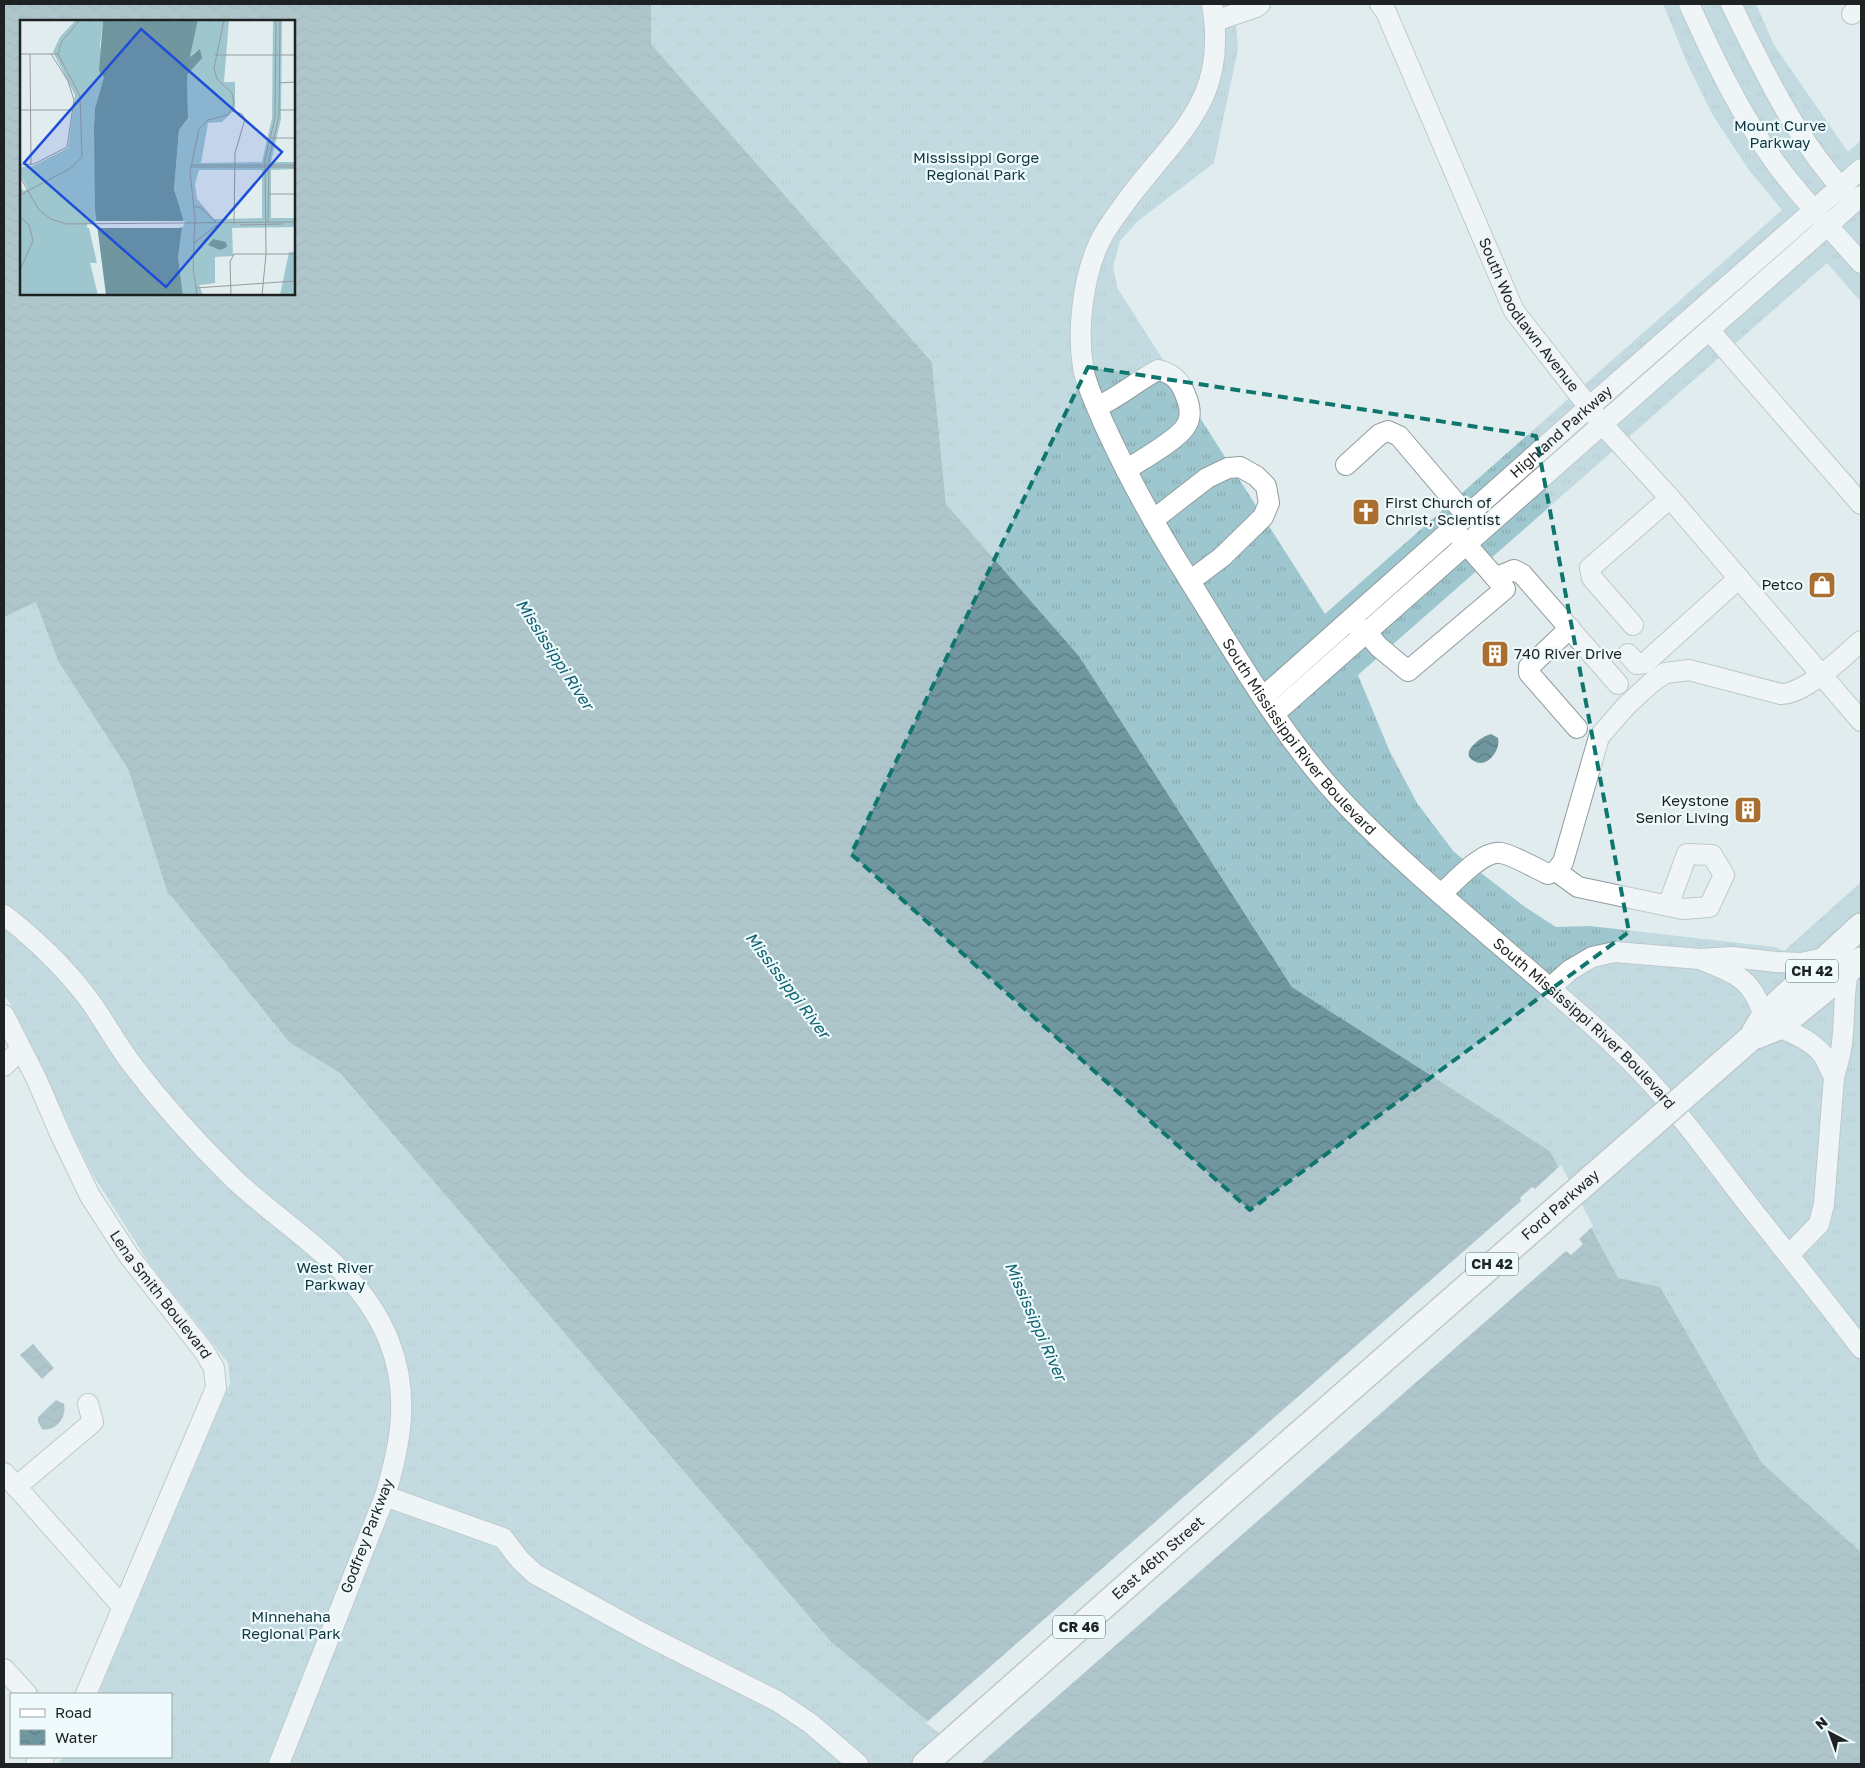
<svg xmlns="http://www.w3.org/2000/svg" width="1865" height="1768" viewBox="0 0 1865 1768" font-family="'Golos Text',sans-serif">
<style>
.grass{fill:url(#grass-tufts)}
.water{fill:url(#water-waves);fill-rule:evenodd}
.pier{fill:#e1ecef}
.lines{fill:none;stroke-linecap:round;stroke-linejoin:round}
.minor-casing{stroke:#919c9e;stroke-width:22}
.major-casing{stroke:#919c9e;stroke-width:28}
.minor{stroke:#fff;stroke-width:20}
.major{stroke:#fff;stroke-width:25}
.major-bridge-casing{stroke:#919c9e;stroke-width:28;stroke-linecap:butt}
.major-bridge{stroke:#fff;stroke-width:25}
.marked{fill:none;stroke:#0f766e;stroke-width:4;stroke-dasharray:10 6;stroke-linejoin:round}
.labels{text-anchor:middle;stroke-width:4.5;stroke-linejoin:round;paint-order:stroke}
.shield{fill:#eefafc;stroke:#5c6364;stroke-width:1}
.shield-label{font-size:14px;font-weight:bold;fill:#1e2223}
.park-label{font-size:15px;fill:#113840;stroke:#eefafc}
.street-label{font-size:15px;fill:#1e2223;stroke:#eefafc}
.poi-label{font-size:15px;fill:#1e2223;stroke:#eefafc;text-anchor:start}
.water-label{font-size:16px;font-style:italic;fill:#0f616f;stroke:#eefafc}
.inset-road{fill:none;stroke:#939b9d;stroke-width:1}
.view{fill:#1d4ed8;fill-opacity:0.15;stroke:#1d4ed8;stroke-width:2.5}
.inset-edge{fill:none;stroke:#1e2223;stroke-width:2.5}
</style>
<defs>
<pattern id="grass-tufts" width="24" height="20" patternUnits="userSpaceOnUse" patternTransform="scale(1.25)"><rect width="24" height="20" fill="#9ec6cf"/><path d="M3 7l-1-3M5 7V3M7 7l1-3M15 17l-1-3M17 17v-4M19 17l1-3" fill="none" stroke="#88aab1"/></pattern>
<pattern id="water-waves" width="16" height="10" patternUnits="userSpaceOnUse" patternTransform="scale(1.25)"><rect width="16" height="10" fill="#7097a0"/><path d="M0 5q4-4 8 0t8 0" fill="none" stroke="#5b7b82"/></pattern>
</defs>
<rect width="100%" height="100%" fill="#e1ecef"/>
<!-- grass -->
<path class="grass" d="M651 4H1234L1238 49 1214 163 1138 221 1120 241 1113 267 1118 289 1325 614 1782 210 1749 170 1712 114 1688 65 1663 4H1756L1774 45 1848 152 1861 140V302L1827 263 1358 675 1390 752 1417 803 1454 852 1525 907 1556 927 1590 926 1775 947 1784 951 1861 882V1552L1762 1463 1660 1288 1618 1279 1550 1151 1292 987 1079 656 946 504 932 362 651 44Z
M36 601 58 661 128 769 167 891 289 1042 340 1073 831 1642 951 1740 921 1764H57L64 1757H171V1694H98L230 1383 228 1363 149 1263 91 1172 10 1003 4 996V617Z"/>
<!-- water -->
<path class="water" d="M4 4H651V44L932 362 946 504 1079 656 1292 987 1550 1151 1618 1278 1660 1287 1762 1463 1861 1552V1764H983L951 1740 831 1642 340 1073 289 1042 167 891 128 769 58 661 36 602 4 617ZM21 21H294V294H21Z
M1491 734 1498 738C1501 750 1487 769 1474 761 1458 753 1482 736 1491 734Z
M33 1344 54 1368 42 1379 20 1355Z
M56 1400 64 1404C67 1417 56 1432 42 1429L38 1422V1417Z"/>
<!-- pier -->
<path class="pier" d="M1561 1165 1593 1226 1579 1239 1583 1244 1571 1255 1566 1251 980 1764 926 1723 1521 1201 1520 1198 1532 1187 1535 1189Z"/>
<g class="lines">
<defs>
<g id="minor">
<path id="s1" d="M1212 4C1228 97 1183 128 1131 195 1120 210 1107 226 1099 243 1083 278 1077 329 1083 367 1086 386 1096 404 1103 422 1125 470 1150 517 1178 562 1231 646 1280 737 1350 809 1408 869 1474 922 1537 977 1573 1008 1609 1038 1642 1073 1680 1113 1713 1159 1747 1203 1785 1251 1824 1299 1861 1348"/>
<path id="s2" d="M1380 4 1386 12 1514 311 1603 425 1670 498 1861 721"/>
<path d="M1689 4C1714 59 1741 116 1777 165 1802 199 1833 231 1861 263"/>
<path d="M1731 4C1764 72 1797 142 1850 197"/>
<path d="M1852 14 1861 5"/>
<path d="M1215 21 1256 7 1260 4"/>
<path d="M1710 331 1861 504"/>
<path d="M1097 407C1119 397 1137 381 1158 370 1172 373 1180 380 1185 394 1189 403 1192 415 1187 424 1181 438 1141 460 1126 470"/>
<path d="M1346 465 1380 434 1388 431 1399 436 1467 516"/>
<path d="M1153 520 1207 478 1228 468 1240 467 1256 476 1266 486 1269 503 1263 517 1222 557 1190 581"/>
<path d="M1459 536 1494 576 1502 575 1514 570 1522 574 1618 684"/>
<path d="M1633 625 1592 578 1590 568 1670 498"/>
<path d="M1357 626 1367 633 1379 647 1408 671 1505 589 1494 576"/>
<path d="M1570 628 1529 667V673L1577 728"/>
<path d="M1628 654 1637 664 1645 663 1739 578"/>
<path id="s3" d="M1263 697 1588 408 1861 169"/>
<path d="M1274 714 1861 196"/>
<path d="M1556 871 1578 887 1683 909 1709 907 1724 875 1712 855 1687 854 1668 906"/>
<path d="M1441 894C1455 882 1482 850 1501 853 1513 855 1535 868 1548 874L1556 871 1563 862 1599 737 1626 706 1651 683 1665 673 1689 670 1781 694C1805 694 1843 657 1861 641"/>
<path d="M4 915C35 939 63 966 87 997 103 1018 115 1042 131 1063 162 1104 197 1143 234 1179 289 1231 360 1267 389 1341 410 1394 401 1443 385 1496L279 1764"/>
<path d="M1704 961C1738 974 1752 980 1764 1016"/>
<path d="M1550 988 1570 970 1592 957 1615 952 1700 959 1732 957 1776 962 1801 963 1825 958"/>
<path id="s4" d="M4 1015 36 1078 62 1138 90 1196 129 1256 204 1351 214 1368 216 1388 86 1694"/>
<path d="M1779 1027C1795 1034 1812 1041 1823 1055 1827 1061 1830 1070 1834 1077"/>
<path d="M4 1066 21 1049"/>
<path d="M1789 1255 1819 1224 1824 1204 1834 1077C1837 1066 1841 1055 1842 1043 1845 1019 1843 996 1848 972"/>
<path d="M4 1473 122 1606"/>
<path d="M16 1487 93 1422 88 1404"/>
<path d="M385 1496 503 1538 520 1560 535 1574 642 1633 777 1701 810 1723 858 1764"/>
<path d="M4 1669 27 1694"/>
<path d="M36 1764 44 1757"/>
</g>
<g id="major">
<path d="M1751 1038 1764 1016 1861 926"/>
<path d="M1751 1038 1779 1027 1861 960"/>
<path id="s5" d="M925 1764 1234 1491"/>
</g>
</defs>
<!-- minor casing -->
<use href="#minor" class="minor-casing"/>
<!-- major casing -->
<use href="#major" class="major-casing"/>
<!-- minor -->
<use href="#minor" class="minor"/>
<!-- major -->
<use href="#major" class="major"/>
<defs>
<g id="major-bridge">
<path id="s6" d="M1234 1491 1751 1038"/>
</g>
</defs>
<!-- major-bridge casing -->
<use href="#major-bridge" class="major-bridge-casing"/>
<!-- major-bridge -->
<use href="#major-bridge" class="major-bridge"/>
</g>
<!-- marked area -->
<path d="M0 0H1865V1768H0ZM1088 367 1536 436 1629 932 1250 1210 851 854Z" fill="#e1ecef" fill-opacity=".55" fill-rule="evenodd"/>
<path class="marked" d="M1088 367 1536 436 1629 932 1250 1210 851 854Z"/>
<!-- icons -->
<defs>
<symbol id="church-square" viewBox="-11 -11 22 22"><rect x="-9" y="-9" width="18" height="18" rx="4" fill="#aa6e30" stroke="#eefafc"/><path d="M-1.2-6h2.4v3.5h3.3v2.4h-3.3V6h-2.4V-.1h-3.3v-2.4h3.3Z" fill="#fff"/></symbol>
<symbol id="shop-square" viewBox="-11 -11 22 22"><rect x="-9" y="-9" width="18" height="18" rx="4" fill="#aa6e30" stroke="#eefafc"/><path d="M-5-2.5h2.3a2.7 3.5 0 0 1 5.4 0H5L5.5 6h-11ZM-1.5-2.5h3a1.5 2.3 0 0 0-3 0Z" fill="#fff"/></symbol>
<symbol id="building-square" viewBox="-11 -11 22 22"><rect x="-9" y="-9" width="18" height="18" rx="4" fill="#aa6e30" stroke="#eefafc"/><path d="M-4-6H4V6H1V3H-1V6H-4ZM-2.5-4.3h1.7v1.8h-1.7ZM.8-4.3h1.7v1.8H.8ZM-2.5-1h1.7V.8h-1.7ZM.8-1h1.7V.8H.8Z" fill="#fff"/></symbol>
</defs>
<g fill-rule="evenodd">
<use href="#church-square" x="1350" y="496" width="32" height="32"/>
<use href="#shop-square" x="1806" y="569" width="32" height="32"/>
<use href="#building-square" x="1479" y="638" width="32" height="32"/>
<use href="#building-square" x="1732" y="794" width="32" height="32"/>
</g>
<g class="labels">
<!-- shield labels -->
<g class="shield">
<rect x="1786" y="959.5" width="52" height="23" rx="4"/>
<rect x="1466" y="1252.5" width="52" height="23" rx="4"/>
<rect x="1053" y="1615.5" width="52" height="23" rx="4"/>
</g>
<g class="shield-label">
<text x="1812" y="976">CH 42</text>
<text x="1492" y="1269">CH 42</text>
<text x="1079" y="1632">CR 46</text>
</g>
<!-- park labels -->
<g class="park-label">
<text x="1780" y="131">Mount Curve<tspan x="1780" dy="17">Parkway</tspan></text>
<text x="976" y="163">Mississippi Gorge<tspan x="976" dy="17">Regional Park</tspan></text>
<text x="335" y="1273">West River<tspan x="335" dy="17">Parkway</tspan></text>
<text x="291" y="1622">Minnehaha<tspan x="291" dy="17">Regional Park</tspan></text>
</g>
<!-- street labels -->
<g class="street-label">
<text dy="5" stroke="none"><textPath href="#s2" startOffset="346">South Woodlawn Avenue</textPath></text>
<text dy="5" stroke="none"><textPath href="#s3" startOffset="399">Highland Parkway</textPath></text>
<text dy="5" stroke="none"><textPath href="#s1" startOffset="832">South Mississippi River Boulevard</textPath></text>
<text dy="5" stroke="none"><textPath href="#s1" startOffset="1238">South Mississippi River Boulevard</textPath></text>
<text dy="5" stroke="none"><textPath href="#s6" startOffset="434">Ford Parkway</textPath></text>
<text dy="5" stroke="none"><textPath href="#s4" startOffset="322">Lena Smith Boulevard</textPath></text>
<text transform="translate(367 1536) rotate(-69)" y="5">Godfrey Parkway</text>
<text dy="5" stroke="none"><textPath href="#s5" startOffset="311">East 46th Street</textPath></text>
</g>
<!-- poi labels -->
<g class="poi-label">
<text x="1385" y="508">First Church of<tspan x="1385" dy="17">Christ, Scientist</tspan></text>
<text x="1803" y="590" text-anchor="end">Petco</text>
<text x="1514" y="659">740 River Drive</text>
<text x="1729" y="806" text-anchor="end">Keystone<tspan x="1729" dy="17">Senior Living</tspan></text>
</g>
<!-- water labels -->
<g class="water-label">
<text transform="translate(555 654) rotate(57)" y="6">Mississippi River</text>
<text transform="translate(788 985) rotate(53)" y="6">Mississippi River</text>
<text transform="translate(1036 1321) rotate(66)" y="6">Mississippi River</text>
</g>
</g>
<!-- overview -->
<g transform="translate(20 20)">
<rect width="275" height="275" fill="#e1ecef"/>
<path d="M56 0H83L80 25 84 57 75 88 74 107 78 204H67L70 243 78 275H0V165L3 171 8 169 0 155V147L13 146 48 128 55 75 33 32 40 17ZM178 0H209L204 62H215V89L202 102 188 103 181 143 242 142 252 98 253 0H262L261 99 251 142H275V149L251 150V198H275V207L212 208 213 236 195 237V263L179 265 183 275H163L158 237 162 199 154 169 159 110 168 98 167 55 176 44 175 32 170 37ZM179 150H242V198L194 199 177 179 175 164ZM269 232H275V275H260Z" fill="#9ec6cf" fill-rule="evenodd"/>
<path d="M1 202 9 209 11 219 8 229 0 227ZM66 208H69L77 243H70Z" fill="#9ec6cf"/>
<path d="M83 0H178L170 37 180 29 182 38 167 55 168 98 159 110 154 169 163 199 158 237 163 275H86L75 189 74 107 75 88 84 57 79 51ZM193 219 206 222 207 227 200 230 188 225Z" fill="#7097a0"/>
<path d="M75 201H165L163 207 159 208H76Z" fill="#e1ecef"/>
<path class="inset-road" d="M0 34H38M10 34 11 145M195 35H275M259 63 275 62M0 90H53M259 90H275M212 91 222 94 225 99 215 133 214 205M250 118H275M0 145 14 144 47 127 54 80 48 61 31 34M171 145H275M170 147H275M0 157 19 190 31 199 46 204 275 202M249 174H275M0 175 51 148 62 137 60 76 38 34 42 21 60 0M173 186 181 188 196 202M0 197 9 205 13 221 0 250M248 202 249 139 259 96 260 0M220 205 263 204M174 223 197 205M176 268 275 261M177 275 173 248 175 199 170 152 179 109 188 100 208 95 214 84 212 73 197 59 194 48 204 0M211 275 210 242 214 234H275M242 275 246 234 245 139 255 98 256 0"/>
<path class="view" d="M121 9 262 132 146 267 4 143Z"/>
<rect width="275" height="275" class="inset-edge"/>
</g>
<!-- border -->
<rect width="1865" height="1768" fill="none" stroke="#1e2223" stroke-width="10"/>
<!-- legend -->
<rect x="10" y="1693" width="162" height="65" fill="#eefafc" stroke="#9ba4a5"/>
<rect x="20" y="1709" width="25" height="8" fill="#ffffff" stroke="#9ba4a5"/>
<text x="55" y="1718" font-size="15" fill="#1e2223">Road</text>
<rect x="20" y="1730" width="25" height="15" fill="url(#water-waves)" stroke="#9ba4a5"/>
<text x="55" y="1743" font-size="15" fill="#1e2223">Water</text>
<!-- north arrow -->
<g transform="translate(1830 1733) rotate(319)" stroke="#eefafc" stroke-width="4" paint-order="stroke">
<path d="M0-4L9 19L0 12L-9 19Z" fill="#1e2223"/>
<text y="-8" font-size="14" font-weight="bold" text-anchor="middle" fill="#1e2223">N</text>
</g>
</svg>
